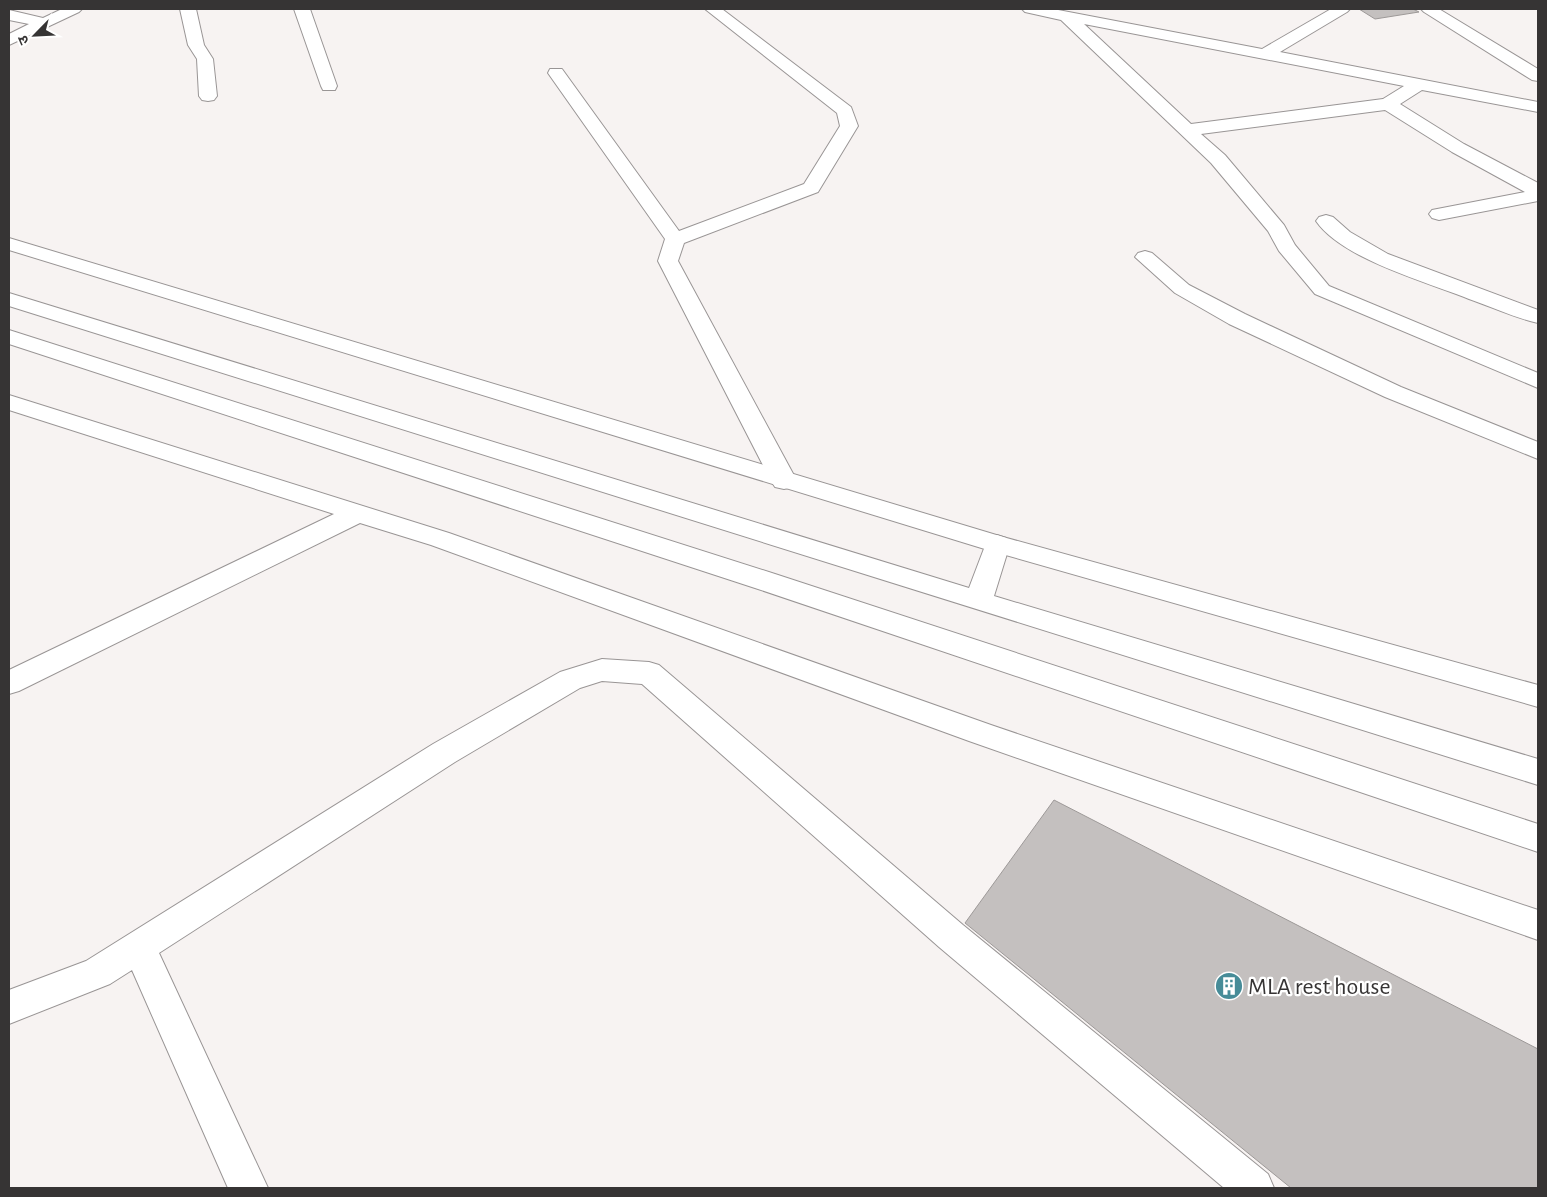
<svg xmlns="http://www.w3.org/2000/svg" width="1547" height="1197" viewBox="0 0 1547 1197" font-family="'Alegreya Sans','Noto Sans Devanagari',sans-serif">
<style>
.building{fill:#c4c0bf;stroke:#9d9998}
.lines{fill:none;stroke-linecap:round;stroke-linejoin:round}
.street-casing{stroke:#999595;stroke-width:2}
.secondary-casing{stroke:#999595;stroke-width:2}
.highway-casing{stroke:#999595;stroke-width:2}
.street{fill:#fff;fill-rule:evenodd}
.secondary{fill:#fff;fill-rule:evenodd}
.highway{fill:#fff;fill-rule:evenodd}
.labels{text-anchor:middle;stroke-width:4.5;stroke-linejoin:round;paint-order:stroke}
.near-poi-label{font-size:24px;fill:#363434;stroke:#fff;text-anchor:start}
</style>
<rect width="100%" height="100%" fill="#f7f3f2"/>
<!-- building -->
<path class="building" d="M1359 9H1413L1419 12 1375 19Z
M1054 800 1538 1049V1188H1291L965 923Z"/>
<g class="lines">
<defs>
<path id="street" d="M62 9H82L79 12 9 45V34L29 24 9 20V10L43 18Z
M180 9H196L204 45 213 59 217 96 214 100 208 101 202 100 199 96 197 59 188 45Z
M294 9H310L337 86 335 90H323L321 86Z
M705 9H722L851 107 858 126 818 192 684 243 678 261 797 481 793 487 784 489 775 487 771 481 658 261 665 239 548 73 550 69H562L679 231 804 184 840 126 837 113Z
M1022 9H1053L1262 49 1331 9H1350L1347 12 1280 52 1538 102V112L1422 90 1400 104 1464 144 1538 183V201L1439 220 1432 218 1429 214 1432 210 1525 192 1452 152 1385 110 1201 134 1225 155 1284 225 1295 245 1329 286 1538 373V388L1315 294 1279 251 1268 231 1211 163 1061 20 1025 12ZM1084 24 1404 86 1383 99 1191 124Z
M1421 9H1439L1538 69V81L1532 80 1424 12Z
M1326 215 1333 217 1350 232 1388 254 1538 310V323C1515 318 1492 307 1469 299 1427 282 1342 259 1316 221L1319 217Z
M1145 251 1152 253 1189 285 1245 314 1401 387 1538 442V459L1385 397 1229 324 1175 293 1135 257 1138 253Z
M602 659 649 662 659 665 963 925 1268 1174 1274 1188H1224L939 947 642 684 602 681 580 688 455 762 159 953 268 1188H228L132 970 110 984 9 1024V990L86 961 433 744 560 672Z"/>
<path id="secondary" d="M9 238 1003 537 1538 685V707L988 550 9 250Z
M9 395 449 533 991 725 1538 910V940L969 741 431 545 360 523 19 691 9 694V670L334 514 9 410Z"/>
<path id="highway" d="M9 293 969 588 988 538 997 535 1006 538 1010 544 994 596 1538 759V785L9 306Z
M9 330 775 574 1538 824V852L755 588 9 344Z"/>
</defs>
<!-- street casing -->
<use href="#street" class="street-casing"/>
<!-- secondary casing -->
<use href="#secondary" class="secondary-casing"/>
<!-- highway casing -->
<use href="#highway" class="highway-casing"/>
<!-- street -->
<use href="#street" class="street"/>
<!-- secondary -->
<use href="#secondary" class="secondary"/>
<!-- highway -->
<use href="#highway" class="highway"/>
</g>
<!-- icons -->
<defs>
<symbol id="building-disc" viewBox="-11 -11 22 22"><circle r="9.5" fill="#478c98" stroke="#fff"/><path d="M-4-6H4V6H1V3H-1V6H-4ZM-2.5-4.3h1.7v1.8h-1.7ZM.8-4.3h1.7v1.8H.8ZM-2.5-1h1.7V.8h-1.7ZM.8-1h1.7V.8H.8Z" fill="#fff"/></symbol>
</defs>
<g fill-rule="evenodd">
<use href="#building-disc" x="1213" y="970" width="32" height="32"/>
</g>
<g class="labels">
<!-- near-poi labels -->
<g class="near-poi-label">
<text x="1248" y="994">MLA rest house</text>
</g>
</g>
<!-- border -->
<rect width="1547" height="1197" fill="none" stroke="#363434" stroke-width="20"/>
<!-- north arrow -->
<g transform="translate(35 35) rotate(246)" stroke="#ffffff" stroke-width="4" paint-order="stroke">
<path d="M0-4L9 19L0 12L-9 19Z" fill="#363434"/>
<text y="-8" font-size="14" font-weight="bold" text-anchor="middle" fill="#363434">उ</text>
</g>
</svg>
